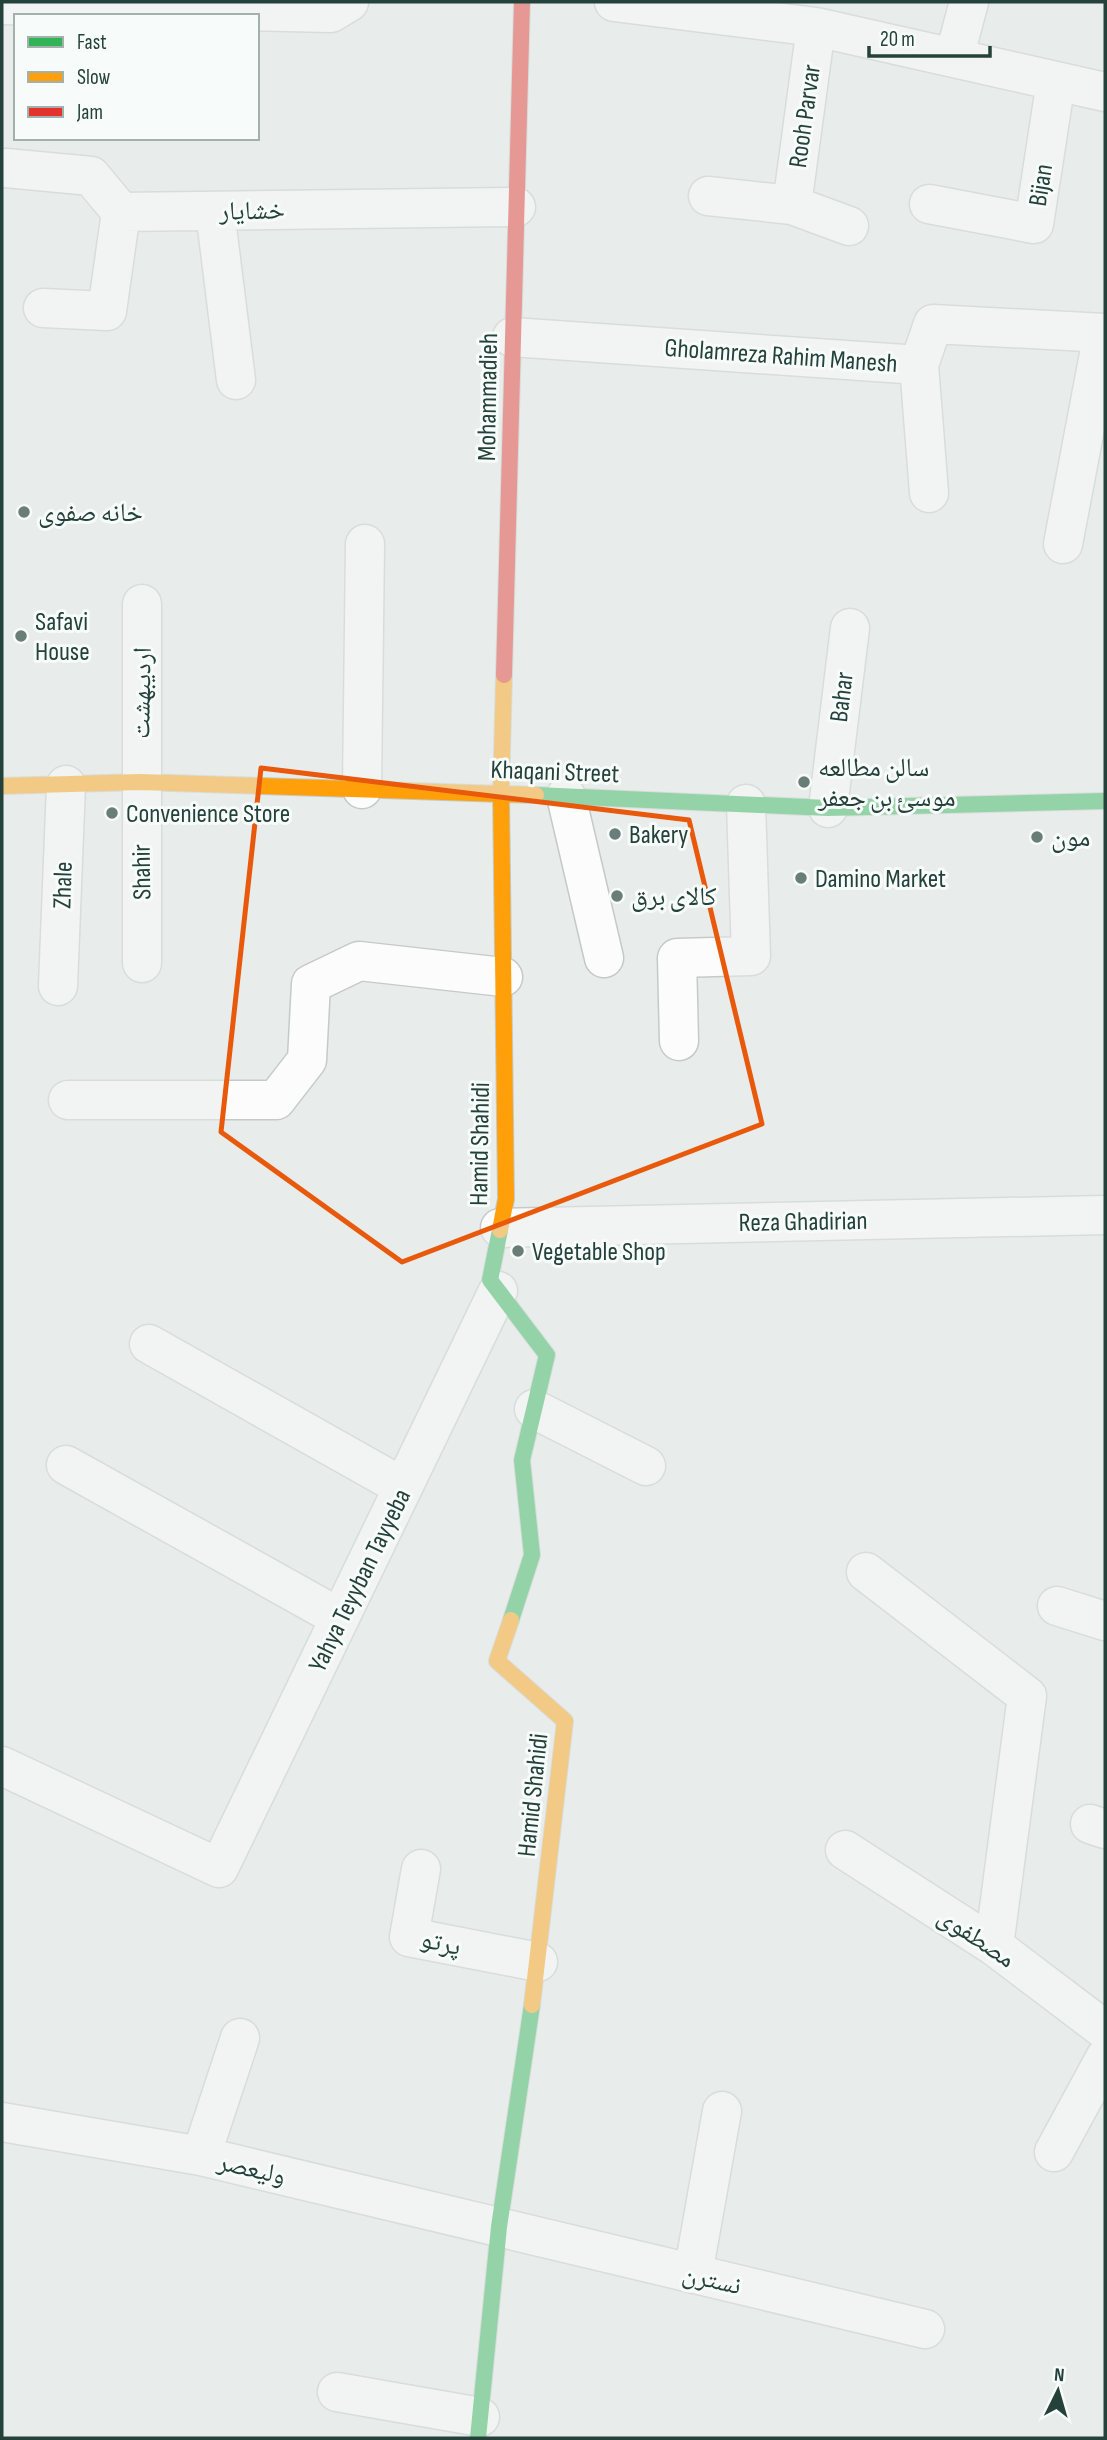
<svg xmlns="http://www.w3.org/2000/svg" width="1107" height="2440" viewBox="0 0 1107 2440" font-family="'Sofia Sans Condensed','Noto Naskh Arabic',sans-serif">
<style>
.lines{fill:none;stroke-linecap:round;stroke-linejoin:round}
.street-casing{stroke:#c5cac8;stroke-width:41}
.fast-casing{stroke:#c3cbc8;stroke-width:18}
.slow-casing{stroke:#c3cbc8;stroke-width:18}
.jam-casing{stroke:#c3cbc8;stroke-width:18}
.street{stroke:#fcfcfc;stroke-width:38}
.fast{stroke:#30b455;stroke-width:16}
.slow{stroke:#ff9f0a;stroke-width:16}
.jam{stroke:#e5322d;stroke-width:16}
.marked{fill:none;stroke:#e8590c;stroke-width:5;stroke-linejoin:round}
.poi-dot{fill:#697e78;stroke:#f7fbf9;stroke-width:2.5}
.labels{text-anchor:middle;stroke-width:6;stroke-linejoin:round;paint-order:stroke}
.street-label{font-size:26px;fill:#24423a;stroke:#f7fbf9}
.poi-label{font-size:26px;fill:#24423a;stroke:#f7fbf9;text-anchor:start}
</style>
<rect width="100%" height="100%" fill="#e8edeb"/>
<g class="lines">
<defs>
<path id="street" d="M614 2 816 27 1105 92
M2 5 331 13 349 2
M954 58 969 2
M6 168 91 176 121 212 516 207
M708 196 792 205 849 226
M929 204 1034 224 1056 81
M792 205 816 27
M215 211 236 380
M43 308 107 311 121 212
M512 337 919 365 933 324 1105 333
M919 365 929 493
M1063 544 1103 333
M362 789 365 544
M566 796 604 958
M828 808 850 628
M142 963V604
M58 986 66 785
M679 1041 677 958 751 956 746 804
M68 1100H276L307 1060 311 984 359 961 503 977
M500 1228 1105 1215
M149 1344 403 1487
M534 1409 646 1466
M66 1465 340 1618
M866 1572 1027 1696 994 1946
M1057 1606 1105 1621
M2 1766 219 1868 498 1291
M1090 1824 1105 1829
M845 1850 994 1946 1105 2030
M421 1869 409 1937 538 1962
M2 2122 201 2156 925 2329
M1054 2152 1105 2058
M201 2156 240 2038
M693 2274 722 2111
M337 2392 480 2417"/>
<path id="fast" d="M536 795 828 808 1105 801
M500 1230 490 1280 547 1355 522 1460 532 1555 511 1620
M478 2438 499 2227 532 2005"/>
<path id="slow" d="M2 786 140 782 536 795
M500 1230 506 1199 501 793 504 675
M511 1620 497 1661 565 1721 532 2005"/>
<path id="jam" d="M504 675 522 2"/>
</defs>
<!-- street casing -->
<use href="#street" class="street-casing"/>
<!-- fast casing -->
<use href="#fast" class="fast-casing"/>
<!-- slow casing -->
<use href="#slow" class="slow-casing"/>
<!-- jam casing -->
<use href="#jam" class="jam-casing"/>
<!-- street -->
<use href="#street" class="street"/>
<!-- fast -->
<use href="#fast" class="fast"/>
<!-- slow -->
<use href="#slow" class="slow"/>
<!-- jam -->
<use href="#jam" class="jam"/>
</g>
<!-- marked area -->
<path d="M0 0H1107V2440H0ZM261 768 689 820 762 1124 402 1262 221 1132Z" fill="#e8edeb" fill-opacity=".55" fill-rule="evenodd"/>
<path class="marked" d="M261 768 689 820 762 1124 402 1262 221 1132Z"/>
<!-- markers -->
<g class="poi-dot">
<circle cx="24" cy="512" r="7"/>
<circle cx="21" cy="636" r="7"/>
<circle cx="804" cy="782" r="7"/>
<circle cx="112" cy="813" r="7"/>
<circle cx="615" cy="834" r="7"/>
<circle cx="1037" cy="837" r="7"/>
<circle cx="801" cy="878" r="7"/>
<circle cx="617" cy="896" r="7"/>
<circle cx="518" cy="1251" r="7"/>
</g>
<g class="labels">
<!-- street labels -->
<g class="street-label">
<text transform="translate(804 116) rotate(-82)" y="9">Rooh Parvar</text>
<text transform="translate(1040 185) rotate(-81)" y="9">Bijan</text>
<text transform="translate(252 210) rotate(-1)" y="9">خشایار</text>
<text transform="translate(781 355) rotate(4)" y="9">Gholamreza Rahim Manesh</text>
<text transform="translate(487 397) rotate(-89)" y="9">Mohammadieh</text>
<text transform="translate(141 693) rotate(-89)" y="9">اردیبهشت</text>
<text transform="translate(841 697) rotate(-83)" y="9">Bahar</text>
<text transform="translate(555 771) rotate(2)" y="9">Khaqani Street</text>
<text transform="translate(141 872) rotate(-91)" y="9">Shahir</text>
<text transform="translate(62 885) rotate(-88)" y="9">Zhale</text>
<text transform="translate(479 1144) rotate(-89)" y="9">Hamid Shahidi</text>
<text transform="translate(803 1221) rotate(-1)" y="9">Reza Ghadirian</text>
<text transform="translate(359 1580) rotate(-64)" y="9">Yahya Teyyban Tayyeba</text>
<text transform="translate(532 1795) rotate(-84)" y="9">Hamid Shahidi</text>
<text transform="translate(977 1937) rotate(34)" y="9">مصطفوی</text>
<text transform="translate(441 1942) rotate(13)" y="9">پرتو</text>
<text transform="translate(252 2168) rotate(13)" y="9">ولیعصر</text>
<text transform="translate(712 2279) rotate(13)" y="9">نسترن</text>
</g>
<!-- poi labels -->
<g class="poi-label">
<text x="38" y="521">خانه صفوی</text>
<text x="35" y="630">Safavi<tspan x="35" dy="30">House</tspan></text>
<text x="818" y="776">سالن مطالعه<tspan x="818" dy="30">موسئ بن جعفر</tspan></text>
<text x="126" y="822">Convenience Store</text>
<text x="629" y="843">Bakery</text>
<text x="1051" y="846">مون</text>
<text x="815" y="887">Damino Market</text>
<text x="631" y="905">کالای برق</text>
<text x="532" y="1260">Vegetable Shop</text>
</g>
</g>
<!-- border -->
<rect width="1107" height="2440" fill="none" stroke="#24423a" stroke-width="7"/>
<!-- legend -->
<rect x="14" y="14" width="245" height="126" fill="#f7fbf9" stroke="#a3b1ad" stroke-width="2"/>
<rect x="28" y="37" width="35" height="10" fill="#30b455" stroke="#a3b1ad" stroke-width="2"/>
<text x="77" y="49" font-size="21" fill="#24423a">Fast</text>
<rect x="28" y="72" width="35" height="10" fill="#ff9f0a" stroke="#a3b1ad" stroke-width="2"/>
<text x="77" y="84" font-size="21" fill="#24423a">Slow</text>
<rect x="28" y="107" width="35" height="10" fill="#e5322d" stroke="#a3b1ad" stroke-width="2"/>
<text x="77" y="119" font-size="21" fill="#24423a">Jam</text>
<!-- north arrow -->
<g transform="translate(1058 2391) rotate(5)" stroke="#f7fbf9" stroke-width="5" paint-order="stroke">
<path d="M0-5L12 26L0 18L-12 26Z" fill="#24423a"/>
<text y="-10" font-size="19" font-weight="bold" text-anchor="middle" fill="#24423a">N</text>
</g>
<!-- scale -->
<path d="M869 46v10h121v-10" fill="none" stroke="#24423a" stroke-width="3.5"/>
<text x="880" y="46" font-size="21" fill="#24423a" stroke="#f7fbf9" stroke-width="5" paint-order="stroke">20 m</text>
</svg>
